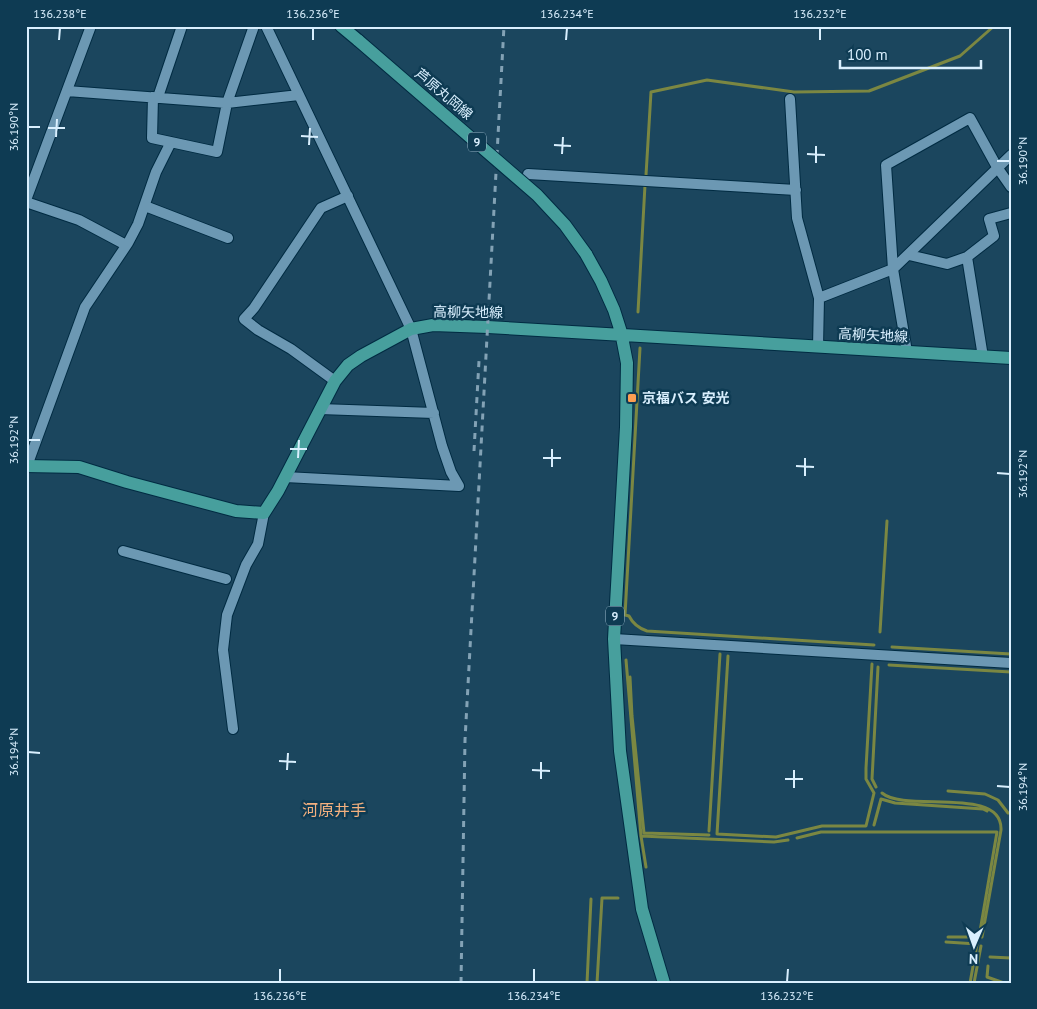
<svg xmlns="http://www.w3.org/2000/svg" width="1037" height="1009" viewBox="0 0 1037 1009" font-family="'PT Sans','Noto Sans JP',sans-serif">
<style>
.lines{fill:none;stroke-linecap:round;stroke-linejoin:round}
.stream{stroke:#7b8742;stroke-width:3}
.minor-casing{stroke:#002b42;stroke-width:12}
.major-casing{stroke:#002b42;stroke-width:14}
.minor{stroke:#6c98b3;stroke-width:10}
.major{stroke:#479f9d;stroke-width:12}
.rail{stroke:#83a2b5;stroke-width:3;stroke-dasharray:6 6;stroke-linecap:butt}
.major-bridge-casing{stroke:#002b42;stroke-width:14;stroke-linecap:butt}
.major-bridge{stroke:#479f9d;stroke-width:12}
.ticks{fill:none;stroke:#d9effe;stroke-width:2}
.poi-dot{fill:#fc9e52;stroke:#0e3b53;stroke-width:2}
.labels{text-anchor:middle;stroke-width:5;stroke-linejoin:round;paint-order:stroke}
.shield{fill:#0e3b53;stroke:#9cb9cb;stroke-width:1}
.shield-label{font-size:12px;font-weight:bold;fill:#d9effe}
.street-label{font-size:14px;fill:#d9effe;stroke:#0e3b53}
.poi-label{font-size:14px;font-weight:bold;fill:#d9effe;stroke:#0e3b53;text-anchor:start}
.quarter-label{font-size:16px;fill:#f2b07f;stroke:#0e3b53}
.neatline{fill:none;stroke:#d9effe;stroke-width:2}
.ticks-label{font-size:12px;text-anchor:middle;fill:#d9effe}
</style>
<rect width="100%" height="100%" fill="#1b465e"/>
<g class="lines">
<!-- stream -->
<path class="stream" d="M646 175 651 92 707 80 794 92 869 91 960 56 994 26
M638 312 645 185
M640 348 625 615 629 616C633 624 638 628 647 631L874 645
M880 632 887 521
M892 647 1011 654
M728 656 717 834 776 837 822 826H866L874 793 866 779V768L872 664
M626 660 641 836
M889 665 1011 672
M630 677 632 716 644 833 709 835
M876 787 872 779 878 667
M948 791 985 794 998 800 1008 813H1011
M882 793C905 813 1003 785 1001 830L982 937
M874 825 881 799 895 803 983 809 987 811
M709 831 720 654
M797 838 821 832H997L979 937H948
M646 867 641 836 774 842 788 840
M946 942 977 944 970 983
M990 957 1011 958
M988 966 987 977 1004 983
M587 983 591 899
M597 983 602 898H618
M974 983 981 946"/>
<defs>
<path id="minor" d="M266 26 411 329 442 446 451 472 459 486
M67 91 227 103 254 26
M153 97 152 138 217 152 227 103 299 95
M158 97 182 26
M790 99 797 218 819 298
M528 174 796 190
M26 200 91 26
M26 202 79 220 126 245
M145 206 228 238
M909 255 947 264 967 257 994 236 989 219 1011 213
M967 257 983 357
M818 347 819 298 893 269 1011 155
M907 352 893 269 886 165 970 118 997 167 1011 187
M335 381 291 349 258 330 244 319 254 308 321 208 348 196
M320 409 434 413
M27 466 85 307 128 243 138 224 156 172 171 142
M285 477 459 486
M123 551 226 579
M614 639 1011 663
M233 729 223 650 227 615 246 565 258 544 264 513"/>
<path id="major" d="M341 26 359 41
M586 254 601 281 614 310 621 332 627 363 626 427 614 639 620 751 642 909 664 983
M26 466 79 467 127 482 236 511 264 513 278 491 335 381 348 365 361 356 411 329 433 325 488 327 1011 358"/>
</defs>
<!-- minor casing -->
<use href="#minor" class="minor-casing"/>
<!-- major casing -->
<use href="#major" class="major-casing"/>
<!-- minor -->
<use href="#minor" class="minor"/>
<!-- major -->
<use href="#major" class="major"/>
<!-- rail -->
<path class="rail" d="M474 451 479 361
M461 983 465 740 504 26"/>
<defs>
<path id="major-bridge" d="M359 41 537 195 565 225 586 254"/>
</defs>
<!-- major-bridge casing -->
<use href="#major-bridge" class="major-bridge-casing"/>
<!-- major-bridge -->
<use href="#major-bridge" class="major-bridge"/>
</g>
<!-- ticks -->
<path class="ticks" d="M59 40 60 28M313 40V28M566 40 567 28M820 40V28M28 127H40M48 128H65M301 136 318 137M56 137 57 119M309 145 310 128M554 145 571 146M562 154 563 137M807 154 825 155M997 161H1010M816 163V146M28 440H40M290 449H307M298 458 299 440M543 458H561M796 466 814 467M552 467V449M997 473 1010 474M805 476V458M28 752 40 753M279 761 296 762M287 770 288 753M532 770 550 771M541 779V762M785 779H803M997 786 1010 787M794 788V770M280 982V969M534 982V969M787 982 788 969"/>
<!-- markers -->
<rect class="poi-dot" x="627" y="393" width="10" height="10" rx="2.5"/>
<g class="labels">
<!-- shield labels -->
<g class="shield">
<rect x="468" y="132.5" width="18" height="19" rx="4"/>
<rect x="606" y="606.5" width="18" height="19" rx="4"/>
</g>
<g class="shield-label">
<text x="477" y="146">9</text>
<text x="615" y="620">9</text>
</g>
<!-- street labels -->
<g class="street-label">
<text transform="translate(444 94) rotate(40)" y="5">芦原丸岡線</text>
<text transform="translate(468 312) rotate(1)" y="5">高柳矢地線</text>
<text transform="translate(873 335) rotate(3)" y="5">高柳矢地線</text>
</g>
<!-- poi labels -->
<g class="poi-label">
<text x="642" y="403">京福バス 安光</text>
</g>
<!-- quarter labels -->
<g class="quarter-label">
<text x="334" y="816">河原井手</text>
</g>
</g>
<!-- border -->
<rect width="1037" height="1009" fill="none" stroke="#0e3b53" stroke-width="55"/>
<!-- north arrow -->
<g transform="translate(974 946) rotate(182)" stroke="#0e3b53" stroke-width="4" paint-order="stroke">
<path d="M0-4L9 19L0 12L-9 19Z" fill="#d9effe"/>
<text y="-8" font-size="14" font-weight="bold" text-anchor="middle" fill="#d9effe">N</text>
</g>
<!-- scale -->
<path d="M840 60v8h141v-8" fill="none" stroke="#d9effe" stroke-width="2.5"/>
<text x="847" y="60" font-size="15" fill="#d9effe" stroke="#0e3b53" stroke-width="4" paint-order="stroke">100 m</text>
<rect x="28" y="28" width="982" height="954" class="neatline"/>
<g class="ticks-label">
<text x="60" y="18">136.238°E</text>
<text x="313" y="18">136.236°E</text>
<text x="567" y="18">136.234°E</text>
<text x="820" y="18">136.232°E</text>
<text transform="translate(14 127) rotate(-90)" y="4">36.190°N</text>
<text transform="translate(1023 161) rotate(-90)" y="4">36.190°N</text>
<text transform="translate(14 440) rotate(-90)" y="4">36.192°N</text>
<text transform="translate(1023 474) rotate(-90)" y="4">36.192°N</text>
<text transform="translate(14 752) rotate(-90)" y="4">36.194°N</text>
<text transform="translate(1023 787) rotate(-90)" y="4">36.194°N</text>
<text x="280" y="1000">136.236°E</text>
<text x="534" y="1000">136.234°E</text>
<text x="787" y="1000">136.232°E</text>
</g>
</svg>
